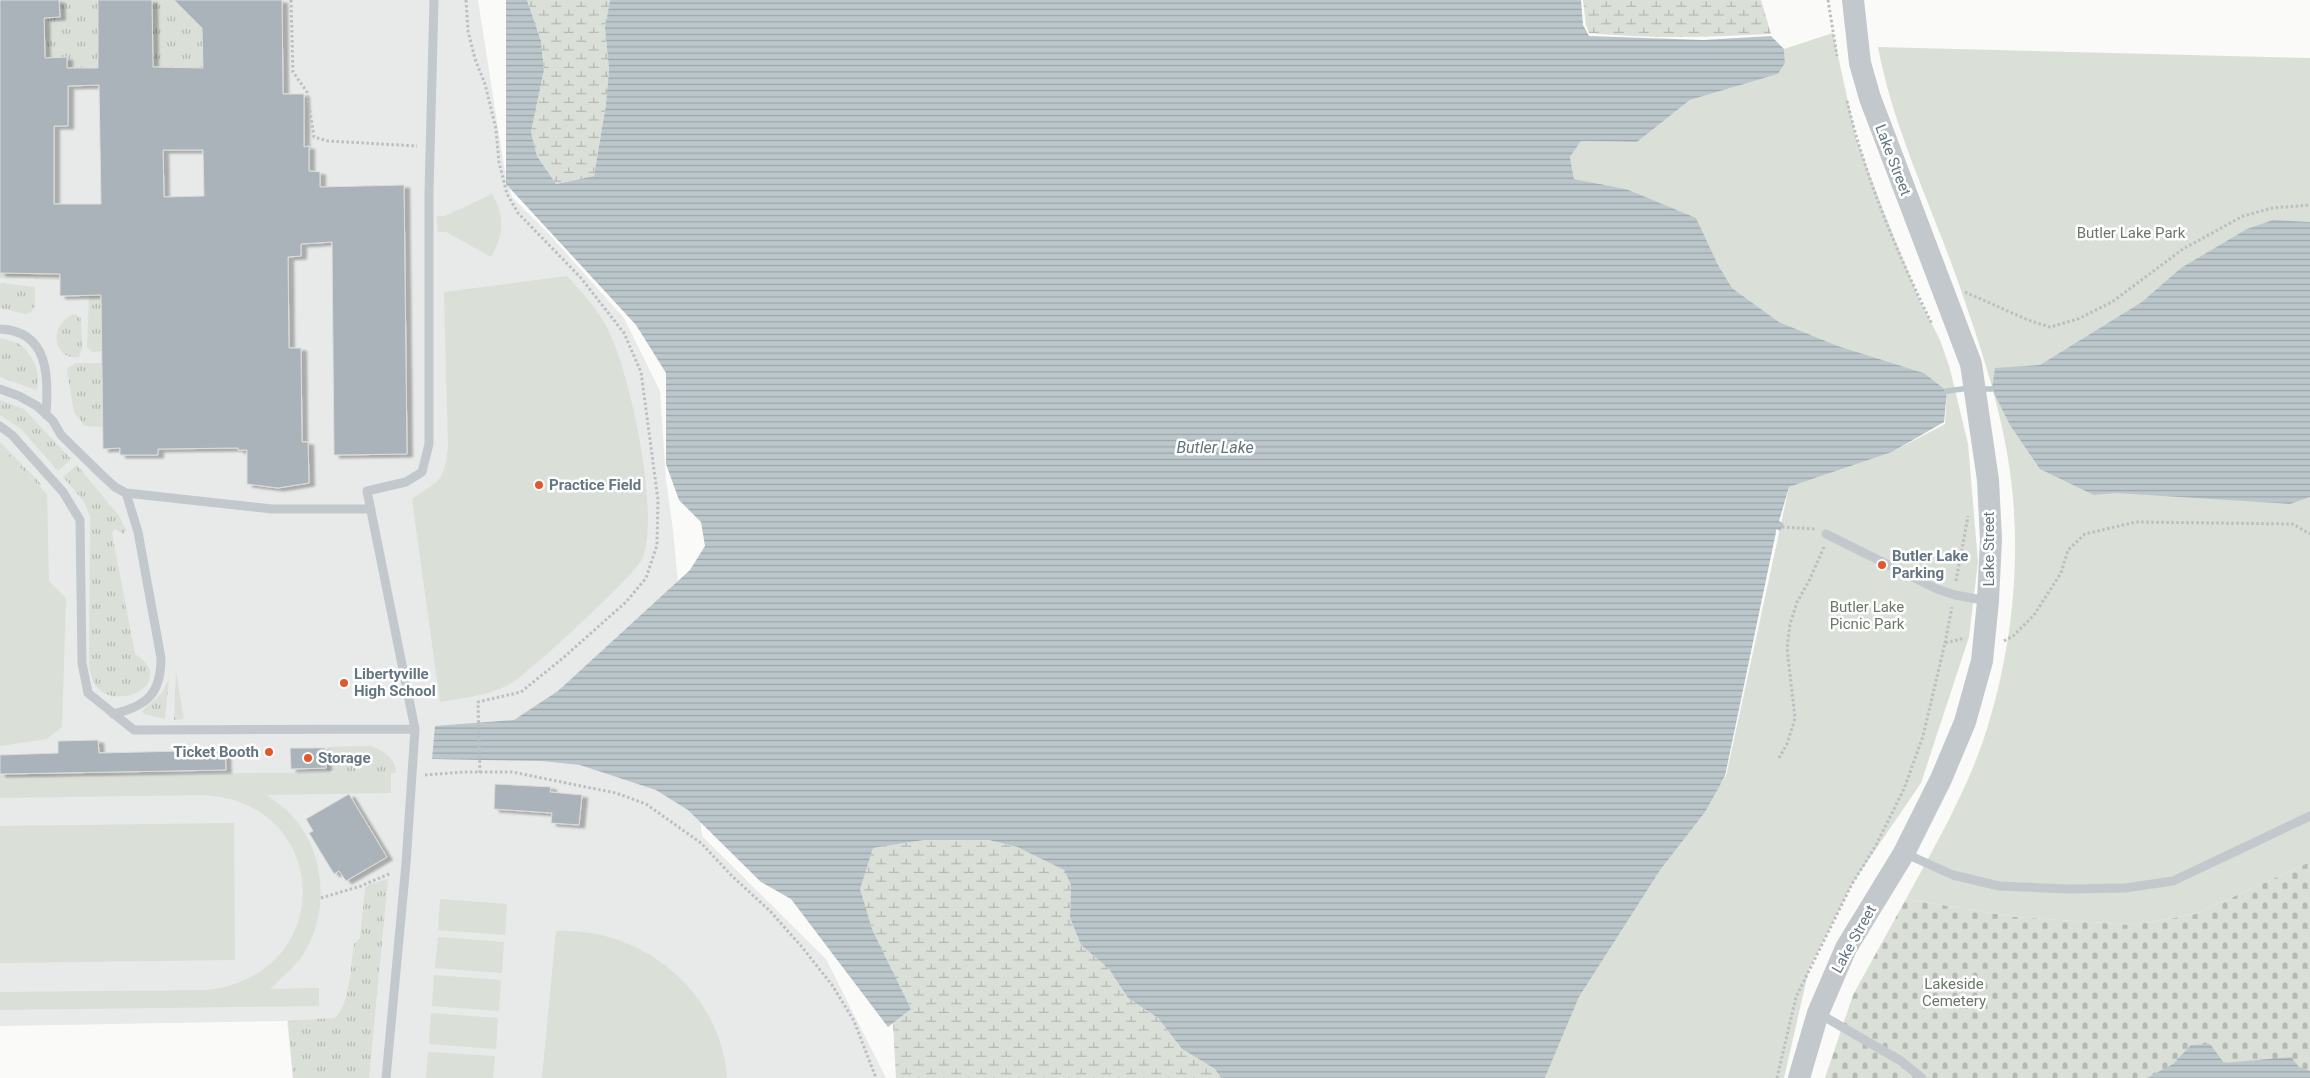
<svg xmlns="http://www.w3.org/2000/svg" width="2310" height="1078" viewBox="0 0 2310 1078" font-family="Roboto,sans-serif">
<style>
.built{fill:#e8e9e9}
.grass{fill:url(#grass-tufts)}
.wetland{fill:url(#wetland-marsh)}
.cemetery{fill:url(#cemetery-stones)}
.park{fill:#dadfd7}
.water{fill:url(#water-rules)}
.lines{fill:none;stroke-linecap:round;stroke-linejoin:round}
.stream{stroke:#bbc7cb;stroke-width:5.5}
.building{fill:#aab3b9;stroke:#dcdcda;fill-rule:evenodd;filter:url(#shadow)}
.path{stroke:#bbbfc2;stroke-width:3;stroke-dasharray:2.5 2.5;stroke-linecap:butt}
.service{stroke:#c3c8cc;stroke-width:9}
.tertiary{stroke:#c3c8cc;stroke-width:22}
.poi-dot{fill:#e4572e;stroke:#fff;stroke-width:2}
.labels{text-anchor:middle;stroke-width:5;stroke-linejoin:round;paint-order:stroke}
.street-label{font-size:15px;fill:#657683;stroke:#fff}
.park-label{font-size:15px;fill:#687a64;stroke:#fff}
.poi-label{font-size:15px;font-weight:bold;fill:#657683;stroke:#fff;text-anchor:start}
.water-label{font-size:16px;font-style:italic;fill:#60757c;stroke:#fff}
</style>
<defs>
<pattern id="grass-tufts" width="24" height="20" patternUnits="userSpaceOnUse" patternTransform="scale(1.25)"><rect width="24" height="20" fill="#dadfd7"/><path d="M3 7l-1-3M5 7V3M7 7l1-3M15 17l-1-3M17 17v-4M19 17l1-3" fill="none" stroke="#b4b9b4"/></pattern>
<pattern id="wetland-marsh" width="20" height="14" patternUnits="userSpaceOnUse" patternTransform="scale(1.25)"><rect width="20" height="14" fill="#dadfd7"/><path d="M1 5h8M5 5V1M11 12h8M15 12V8" fill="none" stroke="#b4b9b4"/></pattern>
<pattern id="cemetery-stones" width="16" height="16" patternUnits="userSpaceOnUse" patternTransform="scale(1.25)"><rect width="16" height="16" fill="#dadfd7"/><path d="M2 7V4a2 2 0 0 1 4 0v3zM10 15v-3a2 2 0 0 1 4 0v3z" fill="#b4b9b4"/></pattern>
<pattern id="water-rules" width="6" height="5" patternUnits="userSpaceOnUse" patternTransform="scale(1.25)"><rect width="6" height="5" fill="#bbc7cb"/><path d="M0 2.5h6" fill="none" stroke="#9ca6aa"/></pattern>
<filter id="shadow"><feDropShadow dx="5.5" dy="3" stdDeviation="1" flood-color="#0004"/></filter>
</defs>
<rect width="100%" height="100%" fill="#fafaf8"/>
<!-- built -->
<path class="built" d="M0 0H478L504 166 512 197 548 233 624 318 660 391 666 480 673 530 702 836 826 959 886 1078H293L287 1021 0 1026Z"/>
<!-- grass -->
<path class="grass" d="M59 0H98V68H67V57L45 58 44 18 60 17Z
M152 0H174L202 23 203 68 153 67Z
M67 267 60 280 0 278V273L55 274Z
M0 283 35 287V306L30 313 25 314 0 308Z
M94 283 101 286 102 351 92 352 87 347 89 296 94 295Z
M75 314 81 318 82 349 79 357C53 361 47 323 75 314Z
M0 338C6 340 14 341 19 344 32 352 43 377 36 390L0 377Z
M76 363H102L103 427 85 426 74 412 67 371 68 368Z
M0 400 24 409 71 459 58 471 21 429 0 415Z
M0 442 41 484 40 487 0 448Z
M77 465 119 516 126 530 123 534 115 529 112 533 135 654C141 658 149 664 150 672 152 695 117 703 101 691 93 685 91 675 89 667L90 516 83 500 63 477Z
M176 672 184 719 174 720Z
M169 679 165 719 144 714 142 711 162 693Z
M371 746C385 752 395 757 396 773L334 774V771H327V747Z
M388 879 369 1078H293L288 1021 334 1018C350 1008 351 962 354 944L360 938 365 888 370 884Z"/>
<!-- wetland -->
<path class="wetland" d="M527 0H610L605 28 609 69 606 104 594 176 556 184 537 156 531 132 544 70 541 41Z
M1583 0H1761L1771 34C1710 37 1650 39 1589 33L1586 25Z
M924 840H989L1017 847 1064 870 1071 885 1070 918 1081 945 1109 969 1128 998 1158 1018 1182 1049 1215 1069 1221 1078H896L893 1023 911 1009 872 929 859 889 873 848Z"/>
<!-- cemetery -->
<path class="cemetery" d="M2310 862V1078H1825L1853 995 1906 899 2016 917 2133 925 2195 914Z"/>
<!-- park -->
<path class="park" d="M1833 33 1856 138 1883 210 1920 301 1940 340 1950 369 1968 444 1978 562 1969 637 1921 783 1852 884 1809 969 1784 1078H1545L1579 997 1659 870 1726 776 1789 487 1892 452 1945 424 1947 391 1924 373 1838 346 1779 322 1732 288 1717 263 1626 189 1574 179 1570 157 1581 141 1637 142 1690 100 1778 74 1785 63 1784 49Z
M1878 47 2310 58V862L2195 914 2133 925 2016 917 1906 899C1934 848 1964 796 1983 741 2009 664 2020 579 2013 498 2007 423 1981 347 1956 276 1929 200 1893 127 1878 47Z
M492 194C505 216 504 235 491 257L446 232H438L437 216H445Z
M567 276C582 293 598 309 608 330 630 372 661 516 642 559 636 574 526 676 510 684 489 695 464 698 440 702L412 499C439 481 445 481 448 447L444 292Z
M0 448 47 494 49 581 66 598 62 727 47 739 0 746Z
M391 772V793L267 795C276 802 286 808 293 817 325 852 329 909 306 950 296 966 283 977 270 989L319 988V1006L0 1010V992L207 990C337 976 333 803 205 795L0 798V775Z
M234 823 235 960 0 963V826Z
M440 899 507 904 505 935 438 930Z
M556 931C642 927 721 991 727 1078H542Z
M438 937 504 942 502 973 435 968Z
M434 975 501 980 499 1011 432 1006Z
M431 1013 498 1018 496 1049 429 1044Z
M428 1052 495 1056 493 1078H426Z"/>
<!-- water -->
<path class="water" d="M506 0H527L541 41 544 70 531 132 537 156 556 184 594 176 606 104 609 69 605 28 610 0H1581L1583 25 1589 36 1703 40 1771 36 1784 49 1785 63 1778 74 1690 100 1637 142 1581 141 1570 157 1574 179 1626 189 1696 218 1717 263 1732 288 1779 322 1838 346 1924 373 1947 391 1944 422 1892 452 1789 487 1779 521 1784 524 1780 531 1776 529V532L1725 776 1705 812 1660 870 1579 997 1545 1078H1221L1215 1069 1182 1049 1158 1018 1128 998 1109 969 1081 945 1070 918 1071 885 1064 870 1017 847 989 840H924L873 848 860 889 872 929 911 1009 888 1027 791 899 761 882 688 810 656 790 580 765 542 761 432 759 435 726 514 720 558 691 690 570 705 546 701 522 679 500 666 464V373L636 325 506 184Z
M2273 220 2310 222V497L2290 504 2116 493 2094 495 2040 469 2010 425 1992 389 1995 368 2040 365 2142 302 2181 268 2247 229Z
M2210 1044 2224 1063 2291 1057 2299 1067 2310 1071V1078H2147L2173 1064 2191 1045Z"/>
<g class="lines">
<!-- stream -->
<path class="stream" d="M1979 389H1992
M1947 391 1970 388"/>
</g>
<!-- building -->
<path class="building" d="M0 0H59L60 17 44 18 45 58 67 57V68H98V0H152L153 67 203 68 202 28 174 0H282L283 94H304V147L309 146V171L320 172V187L404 185 407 454 334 455 332 242 301 244V256L288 257 289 348H301L302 442H308L309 483 278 488 247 484V450H238V448L158 449V455H120V448L103 449 101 295 60 296V274L0 273ZM99 85 101 204H54V126H68V86ZM163 150H203L204 196 164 197Z
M98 740 99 753 225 750 226 770 0 774V755L58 753V741Z
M290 748H325L326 768 291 769Z
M495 784 551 787 550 792 582 795 579 825 551 823 552 813 494 809Z
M349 794 387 857 346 881 339 871 334 874 309 833 313 831 306 819Z"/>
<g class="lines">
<!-- path -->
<path class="path" d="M291 0 293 72 307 92 314 137 328 141 417 146
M466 0 468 31 475 59 485 84 496 129 499 162 507 194 518 213 581 278 624 333 641 372 658 500 657 545 646 578 626 602 563 658 521 692 478 702 480 773
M1828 0 1837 56
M1847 101C1865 177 1897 253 1932 324
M1965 292 2028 320 2050 327 2078 319 2112 302 2183 249 2243 216 2272 208 2310 205
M1782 527 1815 529
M1956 581 1968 516
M2004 641 2013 636 2034 615 2061 573 2068 550 2085 534 2136 522 2293 524 2310 534
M1945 643 1952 607
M1779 758 1787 744 1795 718 1787 648 1790 624 1797 602 1809 581 1824 547
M425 775 464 772H512L616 793 646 804 701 843 732 876 770 911 802 947 832 985 854 1021 876 1078
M321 898 361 886 391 873
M1777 1078 1796 997 1852 884 1876 845 1904 789 1923 736 1945 643 1965 638"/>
<!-- service -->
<path class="service" d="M0 329C49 331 49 377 46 415
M0 389 19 396 37 406 53 421 61 435 103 476 115 487 126 493 138 532 161 658C161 694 147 706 113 714
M0 426 12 435 63 492 80 520 82 663 88 693 134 730 415 729 367 491 406 482 422 472 429 444V192L434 0
M126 493 272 509H371
M1826 534 1937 589 1955 595 1988 601
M1904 853 1953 875 1999 886 2068 889 2125 888 2173 881 2310 816
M1818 1013 1901 1061 1922 1078
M386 1078 406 864 415 729"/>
<!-- tertiary -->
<path class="tertiary" d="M1799 1078 1818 1013 1846 948 1904 853 1941 779 1965 722 1982 661 1988 601 1991 539 1988 480 1971 364 1870 98 1860 63 1853 0"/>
</g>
<!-- markers -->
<g class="poi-dot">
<circle cx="539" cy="485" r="5"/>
<circle cx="1882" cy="565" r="5"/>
<circle cx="344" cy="683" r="5"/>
<circle cx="269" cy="752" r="5"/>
<circle cx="308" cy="758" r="5"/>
</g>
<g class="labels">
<!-- street labels -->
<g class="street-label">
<text transform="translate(1893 160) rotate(69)" y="5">Lake Street</text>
<text transform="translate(1989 549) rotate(-90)" y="5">Lake Street</text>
<text transform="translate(1854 939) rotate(-61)" y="5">Lake Street</text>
</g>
<!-- park labels -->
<g class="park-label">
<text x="2131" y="238">Butler Lake Park</text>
<text x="1867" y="612">Butler Lake<tspan x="1867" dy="17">Picnic Park</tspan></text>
<text x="1954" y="989">Lakeside<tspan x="1954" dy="17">Cemetery</tspan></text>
</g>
<!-- poi labels -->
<g class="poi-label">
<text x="549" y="490">Practice Field</text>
<text x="1892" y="561">Butler Lake<tspan x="1892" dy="17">Parking</tspan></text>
<text x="354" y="679">Libertyville<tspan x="354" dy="17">High School</tspan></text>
<text x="259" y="757" text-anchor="end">Ticket Booth</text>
<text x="318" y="763">Storage</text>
</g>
<!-- water labels -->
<g class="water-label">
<text x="1215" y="453">Butler Lake</text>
</g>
</g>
</svg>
